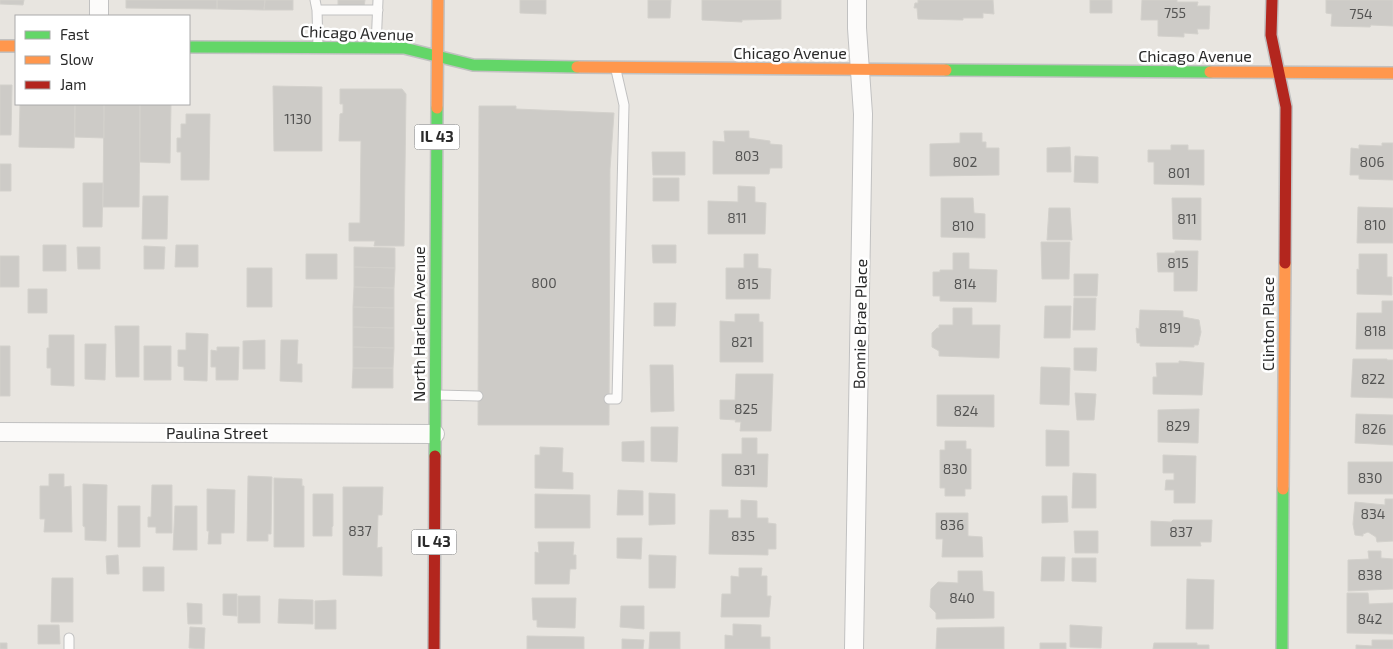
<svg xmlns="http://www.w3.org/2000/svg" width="1393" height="649" viewBox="0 0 1393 649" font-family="'Exo 2',sans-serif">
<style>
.building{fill:#cdcbc7;stroke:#d3d1cc}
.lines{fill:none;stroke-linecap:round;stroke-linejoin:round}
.lane-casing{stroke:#c1c1c1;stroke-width:11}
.street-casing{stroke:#c1c1c1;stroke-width:20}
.fast-casing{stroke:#c1c1c1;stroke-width:14}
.slow-casing{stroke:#c1c1c1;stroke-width:14}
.jam-casing{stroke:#c1c1c1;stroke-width:14}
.lane{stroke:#fcfbfa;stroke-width:9}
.street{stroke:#fcfbfa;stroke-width:18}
.fast{stroke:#63d668;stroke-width:11}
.slow{stroke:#ff974d;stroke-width:11}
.jam{stroke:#b3261e;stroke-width:11}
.labels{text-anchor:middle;stroke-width:5;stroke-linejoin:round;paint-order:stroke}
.number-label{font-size:14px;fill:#545453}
.shield{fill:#fff;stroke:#6a6a6a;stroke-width:1}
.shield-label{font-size:15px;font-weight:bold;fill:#2a2a2a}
.street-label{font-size:16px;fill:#2a2a2a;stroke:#fff}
</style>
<rect width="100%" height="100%" fill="#e8e5e0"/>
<!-- building -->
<path class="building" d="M0 0H24L23 5 0 4Z
M126 0H217V9L126 8Z
M217 0H265L264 10 217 9Z
M265 0H293V10H264Z
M338 0H365L364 8 338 7Z
M520 0H546V14L520 13Z
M648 0H671L670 18H648Z
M702 0H781V19L742 20V22L702 20Z
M918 0H993L994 14 983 13V18H963V20L918 19 917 8H914L915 3H918Z
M1090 0H1112V13H1090Z
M1142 0H1177V2H1198L1197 6H1210L1209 29H1197L1198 34 1184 33V37L1158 36V20H1141Z
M1326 0H1393V26L1371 25 1370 27 1331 26 1332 14 1326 13Z
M0 85H12L11 135H0Z
M273 86 322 87V151H274Z
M340 89H402L406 94 404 246H374L375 241H349V223H360L361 141H339L340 114 343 113V104H340Z
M20 104H75L74 148 19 147Z
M75 104H104V138L75 137Z
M104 104H140L139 207H103Z
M140 104H171L170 163 140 162Z
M479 106H516V109L614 113 610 169 609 425H478Z
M186 114H210L209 180H181V152H177V138H181V124H186Z
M724 131H749V138L770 141V144L782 145V168H770L769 174H713V141L725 142Z
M960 133H982V142H986V148H999V175L930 176V144L960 143Z
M1382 143H1393V180L1359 179V175H1350L1351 148 1359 149V145L1382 146Z
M1171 145H1188V150H1204V185L1154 184V162H1148V150H1171Z
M1070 147 1071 172H1047V148Z
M652 152H685V175H653Z
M1075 156 1098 157V183L1074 182Z
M0 164H11V191H0Z
M653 178H679V201H653Z
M83 183H103L102 227H83Z
M738 186 755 187V202L766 203 765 234H708V201L738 202Z
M143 196H168L167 239H142Z
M941 198H973L974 213 985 214V238L941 237Z
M1172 198H1201V240L1173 239Z
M1358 207 1393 208V243H1357Z
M1049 208H1070L1072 240H1047Z
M1041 242H1070L1069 279H1042Z
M43 245H66V271H43Z
M176 245H198V267H175Z
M652 245H676V263H653Z
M144 246 165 247 164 269H144Z
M77 247H100V269H78Z
M354 247 395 248V268L354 267Z
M1175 251H1198L1197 291H1174V272H1158L1157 253H1175Z
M953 253H969V269L997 270 996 302 940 301V296H933V272H940V270H953Z
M306 254H337V279H306Z
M744 254H758V268L771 269 770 299H726V268H744Z
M1359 254H1387V277H1392V295L1357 294V269L1359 270Z
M0 256H19V287H0Z
M354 267 395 268 394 288 354 287Z
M247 268H272V307H247Z
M1074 274H1098L1097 296H1074Z
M354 287 394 288V308L353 307Z
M28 289H47V313H28Z
M1074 298H1096L1095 330H1073Z
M1382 301H1393V349H1356L1357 313H1382Z
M654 303H676L675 326H654Z
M1045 306H1071L1070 338H1044Z
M353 307 394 308V328L353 327Z
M953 308H972V325H1000L999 358 939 356V351L932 347V333L937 328H939V325H953Z
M1140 310 1183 311V317L1199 320 1201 332 1198 345H1194V347L1140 346V343H1137L1136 328 1139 329Z
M735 314H759V322H763V362H720V321L735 322Z
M115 326H139V377H116Z
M353 327 394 328V348L353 347Z
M186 333 208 334 207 381 184 380V367L178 366V350H186Z
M49 335H74V386L51 385V368H47V348H49Z
M265 340V369H243V341Z
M281 340H298L297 364H302V382L280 381Z
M85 344H106L105 380 85 379Z
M0 346H10V396H0Z
M144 346H171V380H144Z
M217 347H239L238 380H216V367H211V350L217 351Z
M353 347 394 348 393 368H353Z
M1074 348H1097L1096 371 1074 370Z
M1353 359H1387V360H1393V398L1351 397Z
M1179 361 1204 363 1202 395 1153 394V377H1157L1156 363H1179Z
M650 365H673L674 411 651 412Z
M1041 367 1070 368 1069 405 1040 404Z
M353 368H393V388H352Z
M736 374H773L771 431H740L741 422H735L736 420 720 419V400H735Z
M1075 393 1096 394 1094 420H1077Z
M937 395H994V427L937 426Z
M1199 409 1198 443 1158 442V410Z
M1356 414 1393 415V445L1355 443Z
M651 427H678L677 462 651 461Z
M1046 430 1069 431V466H1046Z
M742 438H757V454H768L767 487 722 486V454H742Z
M644 441V462L622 461V442Z
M945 441H966V449H971V489H965V496H945V488H940V450H945Z
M540 447 563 448 562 472 573 473V489L535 488V455H540Z
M1163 455 1196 456 1195 503H1174V490H1165L1166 480H1174V473H1163Z
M1348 462H1393V494H1348Z
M1073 473 1096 474V508H1072Z
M49 474H64V487L71 486 72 532H44L45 519H40V486H49Z
M248 476 272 477 271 534H268V541H247Z
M274 478 302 479V486H304V547H274Z
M83 484 107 485 106 541 85 540V527L83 526Z
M152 485H172V533H156V527H148V517H151Z
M343 487H383L382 515H378L377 548 382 547V576L343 575Z
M207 489 235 490 234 533H221V544H208L209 531H207Z
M618 490 643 491V515H617Z
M649 493 675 494V524L649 525Z
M313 494H333V526L332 527V536H313Z
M535 494 590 495V528H535Z
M1042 496H1067L1068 522 1042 523Z
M1385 499H1393V541L1377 542 1376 537 1368 532 1363 534V536L1355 535 1353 524 1355 502 1385 505Z
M741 500 757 501V518H768V523L776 524V549H768V555L709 554 710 510H728V518H741Z
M118 506H140V547H118Z
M175 506H197V550H173Z
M936 513H968V536L982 537 983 557H942L943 539H936Z
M1173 520H1212L1211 542H1200L1201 546H1151V521L1171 522Z
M1074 531H1098V553H1075Z
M617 538H642L641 559 617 558Z
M538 542H574L573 555H576V569H570L569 584H535V552L539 553Z
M1368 551H1381V558L1393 559V589L1348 591V560L1369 559Z
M118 555 119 574H107L106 556Z
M649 555 676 556 675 588H649Z
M1042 557H1065L1064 581H1041Z
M1072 558H1096V582L1072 581Z
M143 567H164V591H143Z
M739 568H762L761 576H767V596H771L769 617H721L722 594H731V576L739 577Z
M958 571H982L983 591 994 592V618L936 619V613L930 607 931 589 938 582 958 583Z
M52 578H73V622H51Z
M1187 579 1214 580 1213 629H1186Z
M1347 593H1368L1369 604 1393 603V634L1347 633Z
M223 594H237V616L223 615Z
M238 596H260V623H238Z
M532 598H576L575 628 537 627V620H533Z
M279 599 313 600V624L278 623Z
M336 600V629H315V601Z
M187 603 202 604V624H188Z
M621 606H644V629L620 627Z
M733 624 761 625V637H770V649H725V635L733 636Z
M38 625H59L60 644H38Z
M1070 625 1102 627 1101 648 1070 647Z
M190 627 205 628 204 649 189 648Z
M1004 627V649H936L937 628Z
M650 632H680V649H649Z
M527 636 584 637V649H527Z
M622 639 644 640 643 649H622Z
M1372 640H1393V649H1356V645L1372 646Z
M0 643H7V649H0Z
M1040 643H1066V649H1040Z
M1154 643H1197V645H1209V649H1153Z"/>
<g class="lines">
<defs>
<path id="lane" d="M315 0 317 10 318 47
M317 10H378
M376 47 378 0
M438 395 478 396
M609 399H617L624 105 616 70
M69 649V638"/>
<path id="street" d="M99 16V0
M0 432 435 434
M854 649 863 114 857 28V0"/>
<path id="fast" d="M189 47 404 48 473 65 577 67
M946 70 1210 72
M435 456 437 108
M1282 649 1283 489"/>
<path id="slow" d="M0 46H16
M577 67 946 70
M1210 72 1393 73
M437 108 438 0
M1283 489 1285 263"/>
<path id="jam" d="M1272 0 1271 35 1286 107 1285 263
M434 649 435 456"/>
</defs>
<!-- lane casing -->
<use href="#lane" class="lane-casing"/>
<!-- street casing -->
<use href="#street" class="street-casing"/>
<!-- fast casing -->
<use href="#fast" class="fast-casing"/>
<!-- slow casing -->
<use href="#slow" class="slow-casing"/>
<!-- jam casing -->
<use href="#jam" class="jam-casing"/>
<!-- lane -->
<use href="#lane" class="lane"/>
<!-- street -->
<use href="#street" class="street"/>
<!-- fast -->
<use href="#fast" class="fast"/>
<!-- slow -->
<use href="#slow" class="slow"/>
<!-- jam -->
<use href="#jam" class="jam"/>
</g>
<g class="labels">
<!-- number labels -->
<g class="number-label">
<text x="1175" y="18">755</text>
<text x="1361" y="19">754</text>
<text x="298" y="124">1130</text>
<text x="747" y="161">803</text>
<text x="965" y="167">802</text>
<text x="1372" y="167">806</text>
<text x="1179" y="178">801</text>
<text x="737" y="223">811</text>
<text x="1187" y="224">811</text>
<text x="1375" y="230">810</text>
<text x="963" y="231">810</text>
<text x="1178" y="268">815</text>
<text x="544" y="288">800</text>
<text x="748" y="289">815</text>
<text x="965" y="289">814</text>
<text x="1170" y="333">819</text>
<text x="1375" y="336">818</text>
<text x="742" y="347">821</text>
<text x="1373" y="384">822</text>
<text x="746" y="414">825</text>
<text x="966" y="416">824</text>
<text x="1178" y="431">829</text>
<text x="1374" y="434">826</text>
<text x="955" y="474">830</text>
<text x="745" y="475">831</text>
<text x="1370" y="483">830</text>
<text x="1373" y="519">834</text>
<text x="952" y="530">836</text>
<text x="360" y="536">837</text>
<text x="1181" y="537">837</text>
<text x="743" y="541">835</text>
<text x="1370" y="580">838</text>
<text x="962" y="603">840</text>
<text x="1370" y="624">842</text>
</g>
<!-- shield labels -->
<g class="shield">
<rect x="414.5" y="124.5" width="45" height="25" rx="4"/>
<rect x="411.5" y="529.5" width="45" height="25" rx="4"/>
</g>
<g class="shield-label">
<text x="437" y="142">IL 43</text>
<text x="434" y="547">IL 43</text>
</g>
<!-- street labels -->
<g class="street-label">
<text transform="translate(357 33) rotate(2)" y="6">Chicago Avenue</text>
<text x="790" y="59">Chicago Avenue</text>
<text x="1195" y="62">Chicago Avenue</text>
<text transform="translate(419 324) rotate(-90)" y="6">North Harlem Avenue</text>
<text transform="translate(860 324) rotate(-89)" y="6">Bonnie Brae Place</text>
<text transform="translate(1268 324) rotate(-90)" y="6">Clinton Place</text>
<text x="217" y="439">Paulina Street</text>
</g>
</g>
<!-- legend -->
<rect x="15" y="15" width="175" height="90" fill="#ffffff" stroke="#aaaaaa"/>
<rect x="25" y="31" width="25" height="8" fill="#63d668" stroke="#aaaaaa"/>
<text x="60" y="40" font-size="15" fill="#2a2a2a">Fast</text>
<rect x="25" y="56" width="25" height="8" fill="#ff974d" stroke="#aaaaaa"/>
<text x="60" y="65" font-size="15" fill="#2a2a2a">Slow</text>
<rect x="25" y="81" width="25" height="8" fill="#b3261e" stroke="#aaaaaa"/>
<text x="60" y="90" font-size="15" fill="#2a2a2a">Jam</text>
</svg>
